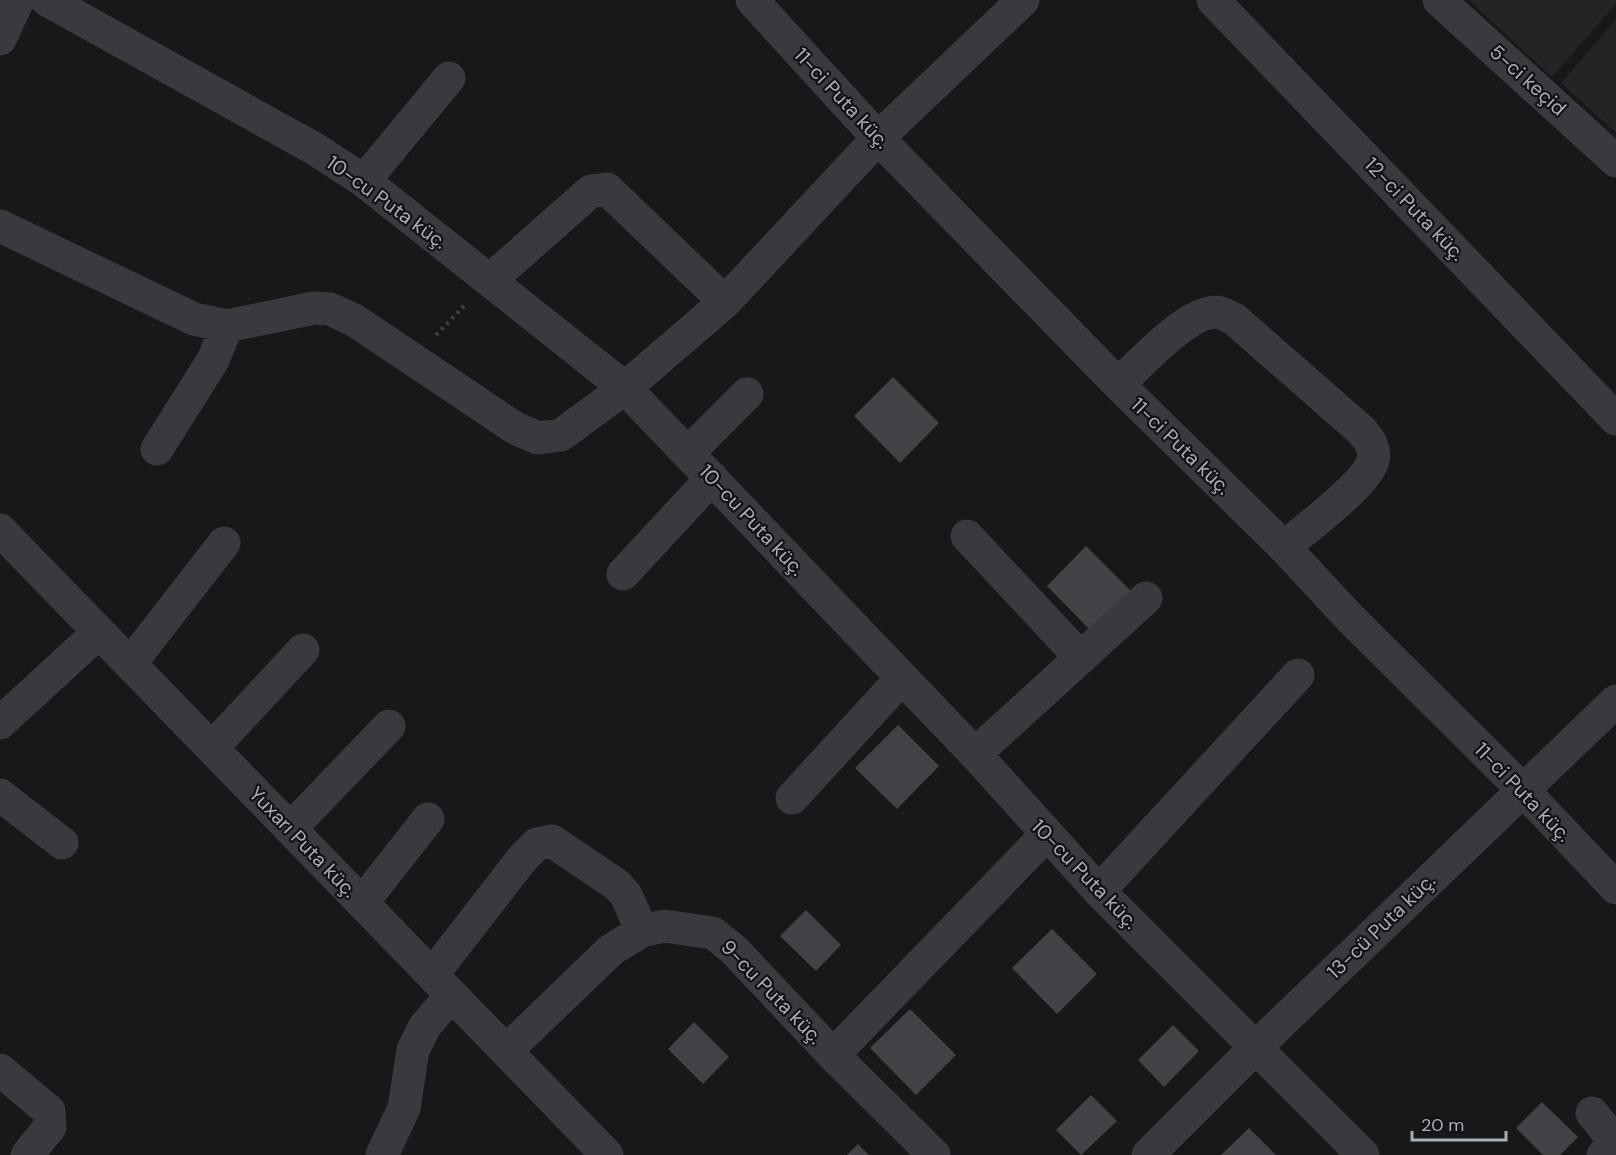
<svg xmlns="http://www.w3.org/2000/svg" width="1616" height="1155" viewBox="0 0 1616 1155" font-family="'DM Sans',sans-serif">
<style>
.built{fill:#242427}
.building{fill:#424347}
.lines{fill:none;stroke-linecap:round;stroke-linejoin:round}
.path{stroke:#3f4147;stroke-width:4;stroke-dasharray:3 4.5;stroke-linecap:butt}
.minor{stroke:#393a40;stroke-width:33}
.labels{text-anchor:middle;stroke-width:4.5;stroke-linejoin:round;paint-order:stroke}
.street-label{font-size:20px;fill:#aaaeba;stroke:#131315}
</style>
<rect width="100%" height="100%" fill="#18181a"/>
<!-- built -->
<path class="built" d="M1469 0H1616V4L1552 77Z
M1616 19V133L1561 83Z"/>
<!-- building -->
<path class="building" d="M893 377 939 423 900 463 854 416Z
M1086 546 1132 592 1092 632 1047 586Z
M898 725 939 766 897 809 855 768Z
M806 910 841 945 816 971 780 936Z
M1052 929 1097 974 1057 1014 1012 968Z
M910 1009 956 1055 916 1095 870 1048Z
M694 1022 729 1057 703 1084 668 1049Z
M1173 1025 1199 1051 1164 1087 1138 1060Z
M1091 1095 1117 1121 1081 1155 1056 1130Z
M1542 1102 1578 1137 1560 1155H1543L1516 1128Z
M1249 1128 1276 1155H1221Z
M858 1144 869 1155H847Z"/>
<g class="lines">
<!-- path -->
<path class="path" d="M436 335 466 304"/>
<!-- minor -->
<path class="minor" d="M47 0 315 149 364 181 625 388 975 754 1099 891 1363 1155
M752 0 878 138 1118 384 1284 547 1350 618 1522 789 1616 888
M1213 0 1616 419
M1439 0 1616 161
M0 39 18 0
M364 181 449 78
M0 226 194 319 227 326 314 308 330 309 354 320 515 428 538 438 561 435 625 388 725 302 878 138 1023 0
M490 280 591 191 607 189 725 302
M1118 384C1141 364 1185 313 1216 312 1222 312 1228 317 1234 319L1362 431C1369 440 1376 448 1373 460 1368 483 1304 530 1284 547
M157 449 213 360 227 326
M688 453 747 394
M0 530 607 1155
M967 536 1081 658
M623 574 712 478
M130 664 224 543
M0 723 99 632
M212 748 303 650
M975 754 1146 598
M0 795 62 843
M792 798 901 679
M290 829 389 726
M1099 891 1298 675
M362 903 428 819
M432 975 522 859 537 844 552 841 617 885 626 895 642 931
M506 1051 611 950 642 931 664 926 713 933 734 950 833 1055 934 1155
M833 1055 1046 835
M0 1070 49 1111 50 1127 27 1155
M1592 1113 1616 1143 1603 1155
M382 1155 404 1108 413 1050 425 1026 452 995
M1148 1155 1256 1047 1616 701"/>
</g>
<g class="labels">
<!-- street labels -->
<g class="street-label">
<text transform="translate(1528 80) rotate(42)" y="7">5-ci keçid</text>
<text transform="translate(842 98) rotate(47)" y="7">11-ci Puta küç.</text>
<text transform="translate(387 202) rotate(36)" y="7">10-cu Puta küç.</text>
<text transform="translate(1415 209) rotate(46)" y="7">12-ci Puta küç.</text>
<text transform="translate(1181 446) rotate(44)" y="7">11-ci Puta küç.</text>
<text transform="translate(752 520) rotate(47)" y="7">10-cu Puta küç.</text>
<text transform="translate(1523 792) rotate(46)" y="7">11-ci Puta küç.</text>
<text transform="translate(303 842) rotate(46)" y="7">Yuxarı Puta küç.</text>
<text transform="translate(1085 874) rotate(46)" y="7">10-cu Puta küç.</text>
<text transform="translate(1381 926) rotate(-44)" y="7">13-cü Puta küç.</text>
<text transform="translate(772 992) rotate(46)" y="7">9-cu Puta küç.</text>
</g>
</g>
<!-- scale -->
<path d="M1412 1131v9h94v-9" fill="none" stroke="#aaaeba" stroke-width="3"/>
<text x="1421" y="1131" font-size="18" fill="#aaaeba" stroke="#131315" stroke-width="4.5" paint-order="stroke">20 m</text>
</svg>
